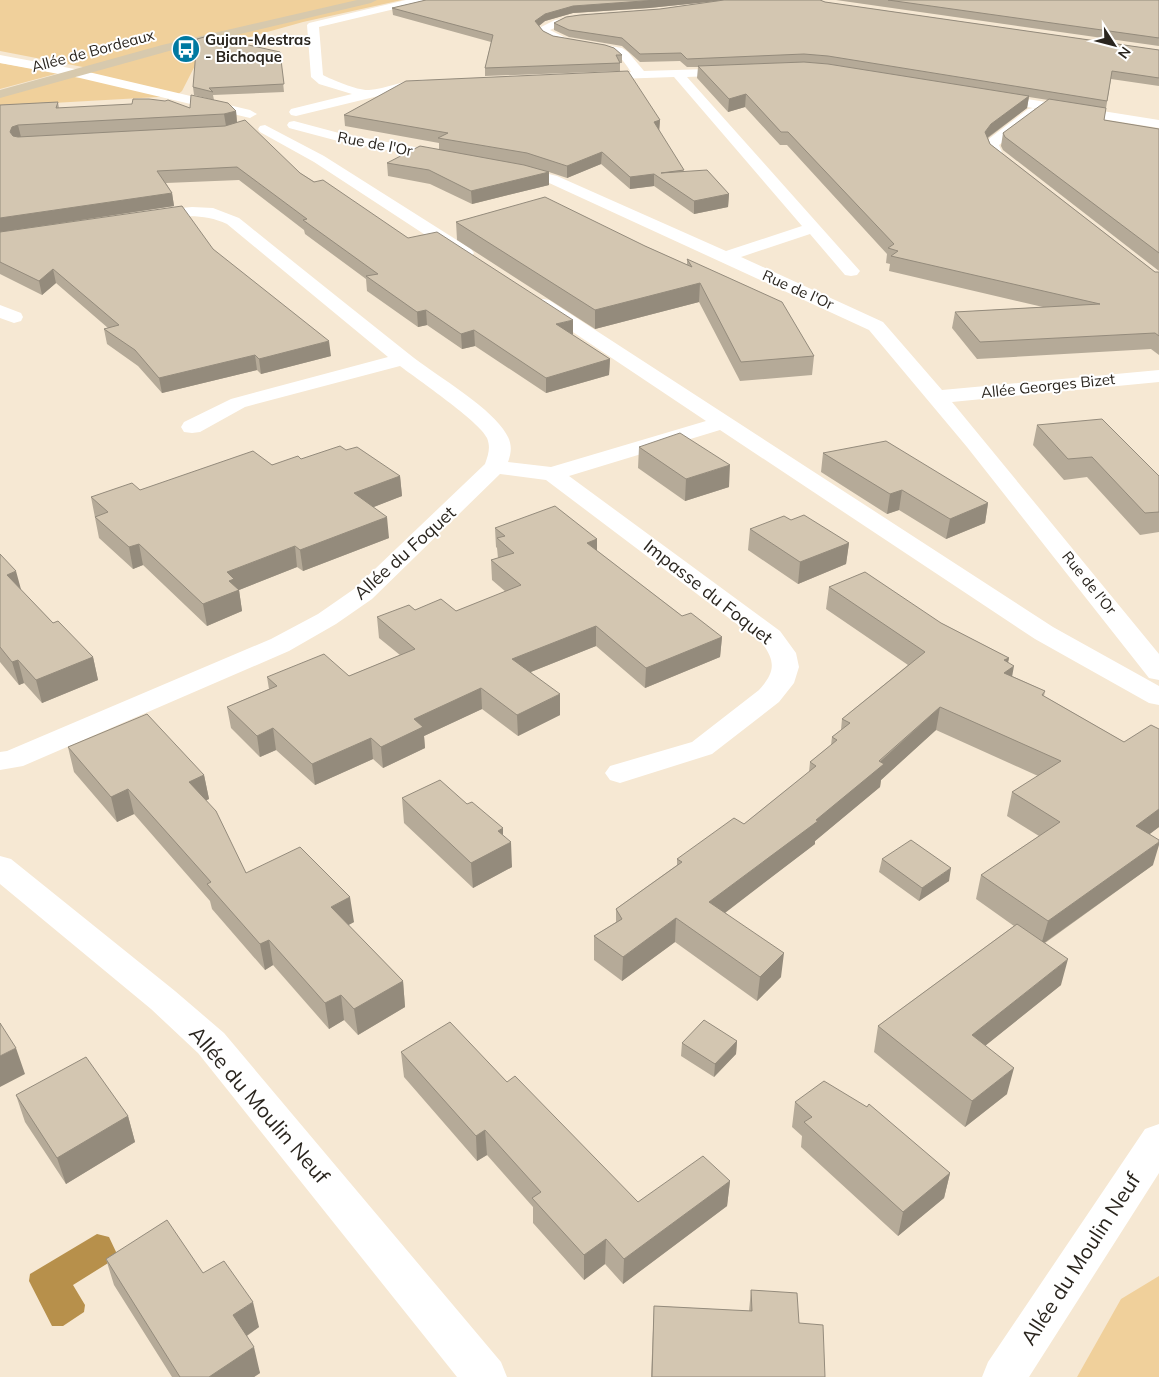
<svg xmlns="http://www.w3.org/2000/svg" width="1159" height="1377" viewBox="0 0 1159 1377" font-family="Mulish,sans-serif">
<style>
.green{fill:#f0d09b}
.water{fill:#b7904b}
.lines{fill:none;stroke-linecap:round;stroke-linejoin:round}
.street{fill:#fff;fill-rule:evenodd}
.secondary{fill:#d7c9ad;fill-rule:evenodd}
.wall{fill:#b5aa98}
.shaded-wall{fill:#948b7c}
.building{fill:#d3c6b1;stroke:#948b7c}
.labels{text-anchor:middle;stroke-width:4;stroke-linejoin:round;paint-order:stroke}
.far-poi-label{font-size:15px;font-weight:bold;fill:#2a251e;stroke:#fff;text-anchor:start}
.far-street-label{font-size:15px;fill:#2a251e;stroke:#fff}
.street-label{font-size:18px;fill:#2a251e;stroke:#fff}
.near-street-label{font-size:21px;fill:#2a251e;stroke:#fff}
</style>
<rect width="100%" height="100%" fill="#f6e8d3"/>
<!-- green -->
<path class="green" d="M0 0H402L303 22 203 50 182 91 176 96 0 106V94L88 68 0 51Z
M0 63 59 73 0 89Z
M1159 1276V1377H1077L1121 1299Z"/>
<!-- water -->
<path class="water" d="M97 1234 109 1237 117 1254 113 1260 73 1285 85 1305 84 1312 63 1326H52L29 1281 30 1274Z"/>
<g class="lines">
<!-- street -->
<path class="street" d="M406 0H426L424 2 319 27 323 75C332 80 359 91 369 90 389 89 411 76 432 81L434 84 432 87 399 91 296 116 291 115 289 112 291 109 352 94 319 84 311 77 307 25 309 23Z
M591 15 597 18 595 20 561 25 550 30 568 39 622 48 628 52 644 71 740 68 741 71 735 75 687 77 860 271 857 275 851 276 845 275 810 234 741 257 883 322 942 390 1159 370V382L952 402 1159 654V680L1149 678 967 447 869 330 547 182 508 173 505 170 508 167 513 165 557 176 726 251 802 226 674 77 588 80 587 77 593 73 631 72C627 66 622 58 615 54 592 43 556 55 537 29L555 20Z
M0 55 80 70 250 110 257 114 250 118 80 78 0 63Z
M990 93 1159 120V128L1033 108 1040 112 1038 115 999 145 1003 155 1025 173 1022 176C1007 180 987 160 985 145L990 138 1028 109 1033 108 985 100 983 97Z
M294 121 339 133 446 153 451 154 453 157 451 160 446 161 338 141 289 128 287 125 289 122Z
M265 125 324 156 471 249 474 253 471 257 465 258 459 257 314 162 260 132 258 129 260 126Z
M192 207 213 208 239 218C295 263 352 309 409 354 435 375 478 399 499 424 510 437 514 446 508 462L551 467 706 421 537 308 534 304 537 300 543 299 549 300 1053 627 1159 686V705L1149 703 1035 639 720 430 569 476 780 631 796 653 799 667 794 683 779 702 712 754 620 783 610 780 605 773 610 766 692 742 759 690C775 672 776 662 762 643L546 480 500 474 372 599 336 624 289 651 23 766 0 770V752L7 751 271 639 318 614 354 589 485 464C488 455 491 448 487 438 480 422 417 379 400 366L245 407 200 432 192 433 184 432 181 427 184 422 231 399 388 357 227 224C208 215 189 215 167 218 159 219 151 221 143 219L141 216 143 213 149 211Z
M0 305 21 313 23 317 21 321 14 323 0 318Z
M0 856 11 859 175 991 224 1033 501 1362 507 1377H457L198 1053 151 1009 0 884Z
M1159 1124V1173L1029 1377H982L988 1362 1145 1129Z"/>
<!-- secondary -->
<path class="secondary" d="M357 0H377L371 3 169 51 0 98V90L162 45Z"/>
</g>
<!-- wall -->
<path class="wall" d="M426 0H820L825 2 1159 50V86L1111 79 1104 120 1159 129V271L1003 150 1001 146 1003 133 1048 100 1029 97 1027 108 988 138 990 144 1155 272 1159 273V355L1151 349 977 359 952 328 955 312 1043 307 889 271 890 264 886 263 887 254 787 145H780L745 107 728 112 697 78 698 67H687L680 61 640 62 622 46 569 37 554 30V23L566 17 580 15 660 9 717 1 649 8 573 13 545 21 539 26 543 31 553 36 605 45 614 48 622 55V63H620V71L485 76V68L491 42 393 15 392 8Z
M836 0H1159V46Z
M280 52 284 92 213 95 214 100 194 95 193 87Z
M58 102 59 108H190L236 111 237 122 300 173 408 238 573 334 572 335 610 359 609 375 546 393 475 346 462 349 427 325 418 327 367 291 366 279 305 234 304 230 239 180 166 183 172 193 174 206 56 224 213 249 331 356 261 374 257 370 162 393 138 366 107 344 104 329 108 328 56 283 42 295 0 274V105Z
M344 115 660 120 659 131 684 172 729 194 728 207 694 214 654 186 630 189 601 164 567 178 549 172V185L472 204 430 184 388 176 387 163 439 149V143L345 126Z
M456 222 645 246 687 265V259L814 356 812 375 740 381 699 302 595 329 457 240Z
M1037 425 1159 476V532L1140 535 1087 477 1064 480 1033 445Z
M639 447 729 487 685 501 638 468Z
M823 453 988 503 985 523 946 539 899 510 887 514 821 472Z
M301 459 400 476 402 496 373 507 389 538 303 571 297 567 239 590 242 611 207 626 143 565 133 569 99 538 91 497 140 490Z
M791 520 849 543 846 564 798 584 748 550 750 529Z
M495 528 597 539V551L682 616 722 637 720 657 645 688 596 646 531 672 560 715 518 736 482 709 424 736 425 748 383 768 373 759 315 785 276 750 260 757 231 728 227 707 269 689 267 677 349 676 400 655 379 638 377 617 415 610 456 611 506 592 492 580 491 560 498 558 497 548 496 547Z
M0 554 21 590 53 623 93 657 98 680 42 703 24 683 19 685 0 662Z
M829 587 941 623 1009 658 1008 662 1012 676 1045 691 1044 696 1124 742 1159 729V827L1149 834 1153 865 1045 943 1061 985 985 1046 1007 1094 965 1127 874 1052 878 1026 1014 926 976 899 981 875 1039 836 1007 816 1012 792 1038 776 936 730 881 780 880 787 815 841V844L725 912 781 977 757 1001 675 942 622 981 594 960V936L616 922V909L677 865V859L744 824 809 772 810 762 831 745 832 737 841 730 842 719 908 665 826 609Z
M68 747 204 775 209 799 206 800 246 873 354 922 348 925 403 981 405 1007 358 1035 344 1020 329 1029 273 965 265 970 212 909 210 901 134 814 117 822 74 772Z
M402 798 467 804 503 835 512 867 473 888 404 823Z
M882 859 949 881 919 901 879 872Z
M737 1041 736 1054 714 1077 681 1056 682 1043Z
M401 1052 507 1082 638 1202 730 1181 727 1206 623 1284 605 1264 584 1280 533 1223V1207L487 1155 477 1161 404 1077Z
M16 1095 128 1116 135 1142 66 1184 25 1122Z
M795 1102 867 1107 950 1173 944 1198 898 1236 801 1147 802 1136 792 1127Z
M106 1259 203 1273 259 1327 247 1336 260 1373 254 1377H172L114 1285Z
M751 1290 799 1323 825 1377H651L654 1306 749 1311Z"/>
<!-- shaded-wall -->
<path class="shaded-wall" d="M657 0H727L649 8 573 13 545 21 535 29V21L545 14 573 6Z
M746 94 745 107 728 112 729 99Z
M1029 96 1027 108 988 137 983 146 985 132 991 124Z
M236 111 237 123 226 126 224 114Z
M660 120 659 132 654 122Z
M18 125 21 137 12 144 10 132 12 127Z
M602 152 601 164 567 178V166Z
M549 172V185L472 204 471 191Z
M654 174V186L630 189V177Z
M172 193 174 206 0 232V218Z
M729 194 728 207 694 214V201Z
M53 269 56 283 42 295 39 281Z
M700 283 699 302 595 329V310Z
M426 310 427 325 418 327 417 312Z
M573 320V334L556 339V324Z
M474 330 475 346 462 349 461 334Z
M329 341 331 356 261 374 259 359Z
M255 355 257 370 162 393 159 378Z
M610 359 609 375 546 393V378Z
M730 465 729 487 685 501 686 479Z
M400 476 402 496 356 514 354 493Z
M902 490 899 510 887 514 890 494Z
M988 503 985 523 946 539 950 519Z
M387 517 389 538 303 571 300 550Z
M597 539V559L587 543Z
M849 543 846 564 798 584 800 562Z
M139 544 143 565 133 569 129 547Z
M295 546 297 567 239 590 242 611 207 626 203 604 227 572Z
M16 571 22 593 7 575Z
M596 626V646L513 679 512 659Z
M722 637 720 657 645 688 646 668Z
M93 657 98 680 42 703 36 680Z
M1009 658 1006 671 1014 666 1010 688 999 695 1004 660Z
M18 660 24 683 19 685 12 662Z
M481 688 482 709 424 736 425 748 383 768 381 747 414 719Z
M560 694V715L518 736 517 715Z
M940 707 936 730 881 780 880 787 815 841V844L708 926 709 902 816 820Z
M273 728 276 750 260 757 257 736Z
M371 738 373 759 315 785 312 764Z
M204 775 209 799 194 806 189 782Z
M128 789 134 814 117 822 111 797Z
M1159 809V827L1129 850 1136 826Z
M503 828V846L511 842 512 867 473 888 471 863 498 831Z
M1159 842V845L1153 865 1041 945 1048 921Z
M951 868 949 881 919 901 922 888Z
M350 897 354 922 334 933 331 907Z
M676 918 675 942 622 981 623 957Z
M269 940 273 965 265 970 260 944Z
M784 953 781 977 757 1001 760 977Z
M1068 959 1061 985 966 1061 972 1035Z
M403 981 405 1007 358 1035 354 1009Z
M341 995 344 1020 329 1029 325 1003Z
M737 1041 736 1054 714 1077 715 1064Z
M16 1048 25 1074 0 1087V1056Z
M1014 1068 1007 1094 965 1127 972 1101Z
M128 1116 135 1142 66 1184 57 1158Z
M485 1130 487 1155 477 1161 476 1136Z
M950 1173 944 1198 898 1236 903 1212Z
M730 1181 727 1206 623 1284 624 1259Z
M606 1239 605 1264 584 1280V1255Z
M253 1302 259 1327 239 1341 233 1315Z
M254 1347 260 1373 254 1377H209Z"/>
<!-- building -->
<path class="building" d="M426 0H657L573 6 545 14 535 21 543 31 553 36 605 45 614 48 622 55H616L620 63 485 68 493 35 392 8Z
M724 0H820L825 2 1159 50V78L1112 71 1107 101 828 56 804 54 687 59 681 53 640 54 622 38 569 30 554 23 566 17 580 15 660 9Z
M888 0H1159V38Z
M208 36 280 52 284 84 209 88 213 92 193 87 197 39Z
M804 62 828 64 1029 96 991 124 985 132 990 144 1155 272H1159V336L1155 333 980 342 955 312 1100 304 891 256 898 251 888 248 894 244 788 132H781L746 94 729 99 698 66Z
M628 71 660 120 654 122 684 170 661 173 707 170 729 194 694 201 654 174 630 177 602 152 567 166 527 153 438 138 448 133 344 115 406 81Z
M191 95 228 103 236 111 224 114 18 125 12 127 10 132 13 136 18 137 225 126 245 120 300 173 314 182 323 180 408 238 437 232 573 320 556 324 610 359 546 378 474 330 461 334 426 310 417 312 366 276 378 274 303 220 307 219 237 167 157 171 172 193 0 218V105L58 102 56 108 132 104 133 99H149L165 101 168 100 190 108Z
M1049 99 1106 108 1104 120 1159 129V253L1005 137 1003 133Z
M420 146 524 165 549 172 471 191 429 170 387 163Z
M545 197 645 246 692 267 687 259 782 302 814 356 741 362 700 283 595 310 456 222Z
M182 206 213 249 329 341 259 359 255 355 159 378 135 350 104 329 119 325 53 269 39 281 0 262V232Z
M1102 419 1159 476V512L1145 513 1092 457 1068 459 1037 425Z
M680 433 730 465 686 479 639 447Z
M886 441 988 503 950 519 902 490 890 494 823 453Z
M340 446 346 450 357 447 400 476 354 493 387 517 300 550 295 546 227 572 234 579 229 581 239 590 203 604 139 544 129 547 95 517 108 512 91 497 132 483 140 490 253 451 272 465 298 456 301 459Z
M555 506 597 539 587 543 682 616 691 613 722 637 646 668 596 626 512 659 560 694 517 715 481 688 414 719 423 727 381 747 371 738 312 764 273 728 257 736 227 707 277 686 267 677 324 654 349 676 415 649 377 617 409 605 415 610 441 599 456 611 521 585 491 560 514 553 497 538 505 536 495 528Z
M804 515 849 543 800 562 750 529 784 516 791 520Z
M0 554 16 571 7 575 53 623 58 621 93 657 36 680 18 660 12 662 0 647Z
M865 572 941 623 1009 658 1004 660 1014 666 1004 673 1045 691 1042 695 1124 742 1151 725 1159 729V809L1136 826 1159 840V842L1048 921 981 875 1060 822 1012 792 1061 761 940 707 879 761 884 764 816 820 818 821 709 902 784 953 760 977 676 918 623 957 594 936 622 919 616 909 682 862 677 859 734 818 744 824 816 766 810 762 837 740 832 737 850 723 842 719 925 652 829 587Z
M147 714 204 775 189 782 216 811 246 873 300 847 350 897 331 907 403 981 354 1009 341 995 325 1003 269 940 260 944 207 884 211 882 128 789 111 797 68 747Z
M440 780 467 804 472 802 503 828 498 831 511 842 471 863 402 798Z
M911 840 951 868 922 888 882 859Z
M1017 924 1068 959 972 1035 1014 1068 972 1101 878 1026Z
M704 1020 737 1041 715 1064 682 1043Z
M450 1022 507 1082 515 1076 638 1202 703 1156 730 1181 624 1259 606 1239 584 1255 532 1198 541 1192 485 1130 476 1136 401 1052Z
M0 1023 16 1048 0 1056Z
M86 1057 128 1116 57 1158 16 1095Z
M824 1081 867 1107 869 1104 950 1173 903 1212 804 1122 812 1117 795 1102Z
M167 1220 203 1273 224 1261 253 1302 233 1315 254 1347 209 1377H180L106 1259Z
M751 1290 797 1293 799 1323 823 1325 825 1377H652L654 1306 752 1311Z"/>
<!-- icons -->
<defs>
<symbol id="bus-disc" viewBox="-11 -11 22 22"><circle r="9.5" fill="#0079a1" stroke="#fff"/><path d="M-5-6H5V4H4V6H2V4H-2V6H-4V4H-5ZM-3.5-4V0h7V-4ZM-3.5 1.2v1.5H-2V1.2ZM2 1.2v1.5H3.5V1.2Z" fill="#fff"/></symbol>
</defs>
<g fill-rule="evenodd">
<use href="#bus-disc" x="170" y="33" width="32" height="32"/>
</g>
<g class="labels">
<!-- far-poi labels -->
<g class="far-poi-label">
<text x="205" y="45">Gujan-Mestras<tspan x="205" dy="17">- Bichoque</tspan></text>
</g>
<!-- far-street labels -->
<g class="far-street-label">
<text transform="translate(93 51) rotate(-15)" y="5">Allée de Bordeaux</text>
<text transform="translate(375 144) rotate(11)" y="5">Rue de l'Or</text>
<text transform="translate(798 290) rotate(24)" y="5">Rue de l'Or</text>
<text transform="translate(1048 386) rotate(-6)" y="5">Allée Georges Bizet</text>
<text transform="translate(1089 583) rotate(51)" y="5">Rue de l'Or</text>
</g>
<!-- street labels -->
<g class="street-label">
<text transform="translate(405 553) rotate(-42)" y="6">Allée du Foquet</text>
<text transform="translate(708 592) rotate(38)" y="6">Impasse du Foquet</text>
</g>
<!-- near-street labels -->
<g class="near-street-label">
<text transform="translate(259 1105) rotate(49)" y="7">Allée du Moulin Neuf</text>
<text transform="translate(1081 1259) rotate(-57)" y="7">Allée du Moulin Neuf</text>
</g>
</g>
<!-- north arrow -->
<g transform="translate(1114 45) rotate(126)" stroke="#ffffff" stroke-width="4" paint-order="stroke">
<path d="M0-4L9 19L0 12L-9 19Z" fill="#2a251e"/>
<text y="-8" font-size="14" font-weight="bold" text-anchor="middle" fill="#2a251e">N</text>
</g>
</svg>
